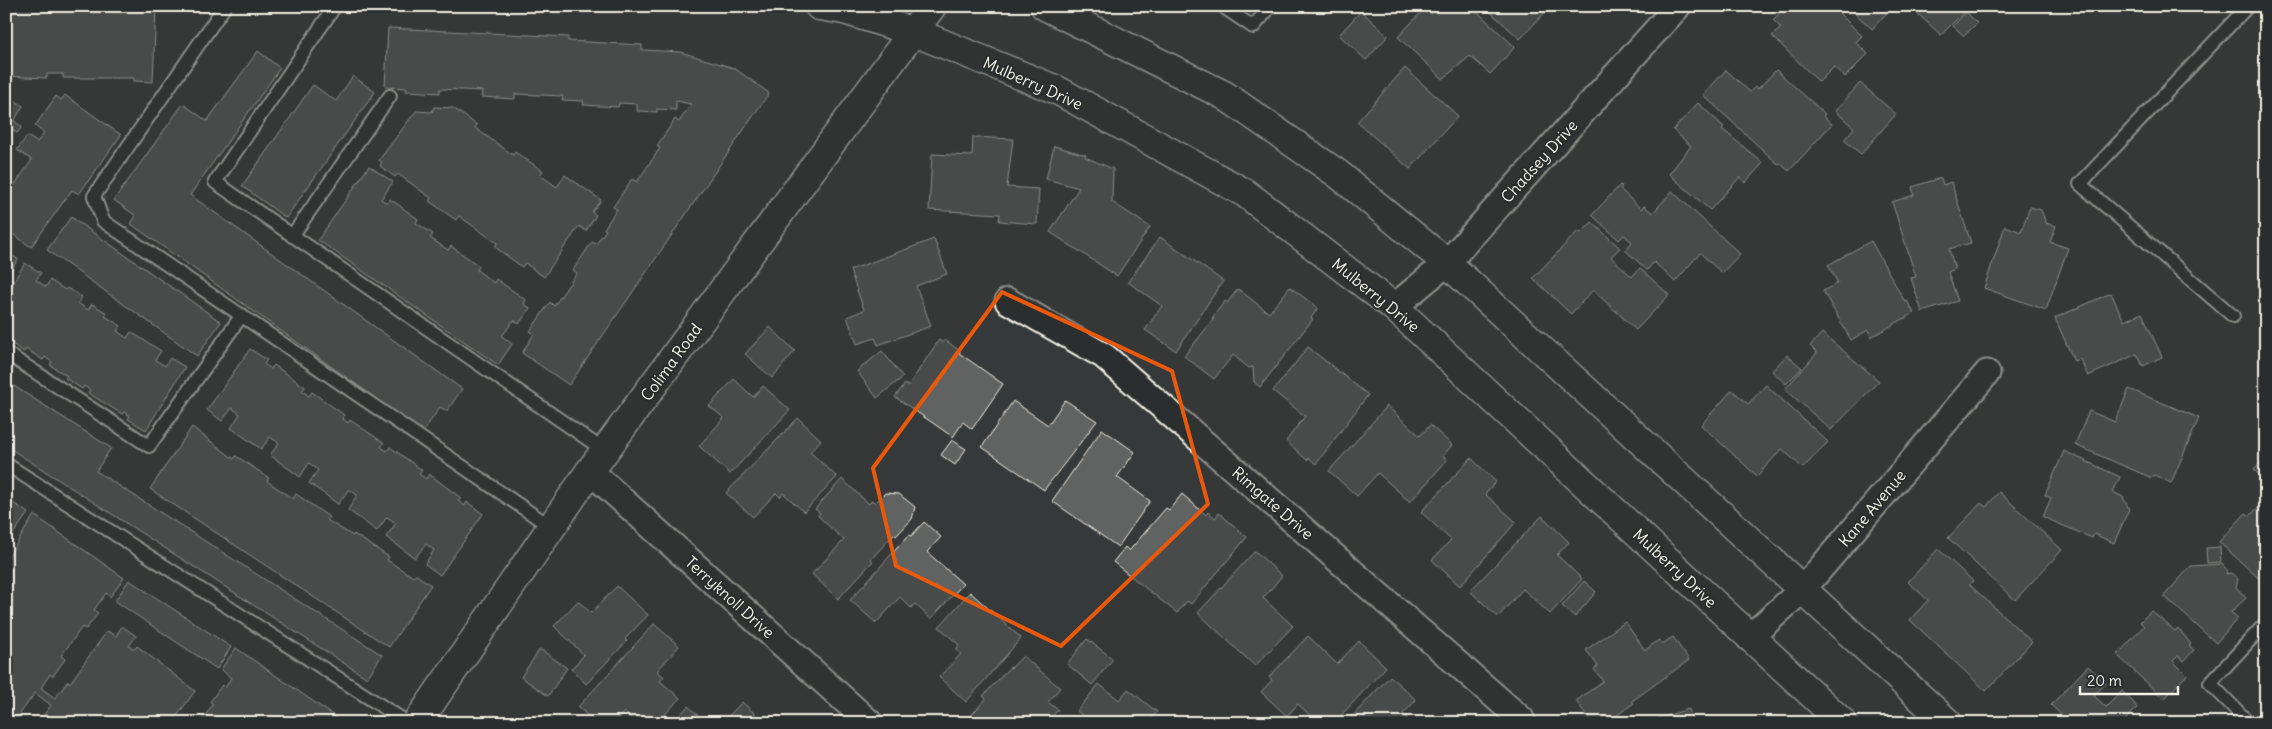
<svg xmlns="http://www.w3.org/2000/svg" width="2272" height="729" viewBox="0 0 2272 729" font-family="Delius,sans-serif">
<style>
.building{fill:#616362;stroke:#f4f1e8}
.lines{fill:none;stroke-linecap:round;stroke-linejoin:round}
.service-casing{stroke:#f4f1e8;stroke-width:16}
.minor-casing{stroke:#f4f1e8;stroke-width:29}
.secondary-casing{stroke:#f4f1e8;stroke-width:31}
.primary-casing{stroke:#f4f1e8;stroke-width:31}
.service{stroke:#2a2d2e;stroke-width:12}
.minor{stroke:#2a2d2e;stroke-width:25}
.secondary{stroke:#2a2d2e;stroke-width:28}
.primary{stroke:#2a2d2e;stroke-width:28}
.marked{fill:none;stroke:#e8590c;stroke-width:4;stroke-linejoin:round}
.labels{text-anchor:middle;stroke-width:4;stroke-linejoin:round;paint-order:stroke}
.street-label{font-size:16px;fill:#f4f1e8;stroke:#2a2d2e}
</style>
<rect width="100%" height="100%" fill="#363939"/>
<filter id="ink" filterUnits="userSpaceOnUse"><feTurbulence type="fractalNoise" baseFrequency=".02" numOctaves="2"/><feDisplacementMap in="SourceGraphic" scale="10" xChannelSelector="R" yChannelSelector="G"/><feConvolveMatrix kernelMatrix="1 2 1 2 8 2 1 2 1" color-interpolation-filters="sRGB"/></filter>
<g filter="url(#ink)">
<!-- building -->
<path class="building" d="M6 6H156L153 82 134 81V78H63V74H47V78L6 76Z
M1438 6H1471L1515 47 1490 74 1470 56 1443 79 1398 37 1425 8 1431 14Z
M1484 6H1551L1520 39Z
M1786 6H1832L1862 36 1856 42 1868 54 1845 77 1834 67 1819 82 1772 36 1781 28 1773 20Z
M1847 6H1893L1872 29Z
M1923 6H1960L1965 11 1941 35 1917 13Z
M1361 11 1388 36 1366 60 1339 35Z
M1966 12 1977 23 1964 36 1953 26Z
M388 28 568 37V41L642 45V50L680 52 734 68 769 93 569 385 522 353 534 334 530 331 550 302 554 306 577 273 573 270 592 242 596 244 606 230 604 229 617 209 613 207 632 179 637 182 660 148 657 146 675 119 679 122 691 104 676 101V110L657 109V112L637 111V104L619 103 618 107 583 105 584 101 562 100 563 96 515 94V99L481 97 482 91 440 89V93L406 91 407 88 385 87Z
M258 51 280 68 190 195 462 389 447 411 440 407 423 432 131 224 136 216 114 200 183 104 207 121Z
M1405 68 1458 116 1410 169 1357 122Z
M1726 70 1750 92 1756 86 1758 89 1776 70 1825 114 1823 116 1832 124 1789 171 1780 163 1778 164 1703 95Z
M353 76 375 92 286 218 242 186 313 85 336 101Z
M1860 83 1896 114 1861 154 1844 140 1854 128 1835 111Z
M6 94 23 106 14 121 22 127 17 133 10 128 6 133Z
M65 95 121 135 79 194 72 190 31 247 6 229V197L32 160 17 150 27 136 37 142 44 133 35 126 56 96 61 100Z
M1698 103 1724 127 1722 129 1763 163 1745 183 1740 177 1710 210 1669 174 1691 146 1673 130Z
M434 107 453 108 477 125 475 128 513 155 515 152 543 171 540 175 557 187 565 175 601 200 592 212 596 215 586 231 579 226 544 277 525 263 522 267 495 247 497 243 459 216 456 220 429 201 431 198 398 174 395 177 380 166 382 162 379 160 416 111 432 112Z
M973 137 1013 139 1007 187 1039 189 1037 224 999 221 1000 214 929 210 932 154 972 156Z
M6 141 13 145 6 155Z
M1054 146 1086 155 1085 157 1113 169 1112 202 1150 227 1117 276 1050 232 1079 188 1046 179Z
M369 166 393 182 381 199 387 203 390 199 418 219 416 223 433 234 430 238 448 250 451 246 479 266 477 270 494 283 496 279 526 300 524 304 530 308 519 324 514 320 502 336 512 344 498 365 318 240Z
M1941 178 1943 185 1951 182 1971 243 1949 249 1955 269 1948 272 1958 301 1922 312 1911 278 1916 277 1892 202 1914 195 1912 187Z
M1620 185 1622 186 1620 189 1641 209 1644 206 1653 213 1672 191 1740 254 1722 273 1700 253 1675 282 1654 262 1647 270 1625 250 1632 242 1624 235 1619 240 1592 215Z
M2030 207 2041 210 2046 223 2056 226 2050 242 2068 248 2046 310 1984 288 2005 226 2021 232Z
M71 217 221 322 197 356 47 250Z
M1592 222 1620 248 1611 257 1632 277 1640 268 1669 295 1636 330 1593 290 1571 314 1533 278 1578 231 1581 233Z
M1160 237 1223 281 1176 351 1145 330 1162 306 1128 282Z
M934 239 947 274 916 286 931 326 878 345 875 338 857 344 847 317 864 310 850 270Z
M1871 241 1905 302 1907 301 1914 313 1871 337 1868 330 1851 340 1823 291 1838 283 1828 265Z
M6 252 18 259 6 279Z
M25 263 41 273 36 280 46 287 50 280 65 290 67 288 82 297 78 303 88 310 92 304 107 313 105 316 121 326 117 331 127 338 131 332 161 351 155 360 165 366 170 358 185 367 146 430 128 419 130 416 124 412 122 414 88 393 90 390 84 386 82 389 65 378 67 376 50 365 52 362 45 357 43 360 26 349 24 352 8 341 10 338 6 336V293Z
M1290 287 1318 308 1311 318 1313 319 1260 387 1254 382 1253 367 1249 368 1233 355 1214 379 1184 356 1214 319 1212 318 1225 301 1227 303 1238 289 1269 313Z
M2111 293 2124 321 2142 313 2162 357 2143 366 2137 354 2088 376 2080 359 2074 361 2055 318Z
M770 327 795 351 772 378 745 354Z
M1822 333 1879 381 1831 430 1785 389 1817 353 1810 346Z
M939 340 943 343 945 340 960 351 959 353 1003 384 972 429 963 422 953 437 895 397 905 384 908 386Z
M1308 347 1368 395 1316 464 1309 458 1307 460 1286 441 1305 416 1273 391Z
M250 349 267 360 264 364 271 369 274 365 305 387 302 391 309 396 312 392 344 415 342 418 348 423 350 420 384 443 381 447 387 451 390 447 422 470 419 474 426 479 429 474 461 498 458 501 465 506 467 502 483 514 440 575 425 564 434 550 426 544 415 558 386 537 396 523 387 517 377 531 348 510 357 495 349 489 338 504 309 483 318 470 309 463 300 477 270 455 279 443 270 437 261 449 231 428 240 414 232 408 222 421 207 410Z
M882 351 903 377 877 398 857 371Z
M1787 355 1802 368 1786 384 1772 371Z
M734 379 753 397 763 386 790 410 730 474 699 446 724 418 709 406Z
M6 381 111 448 96 471 382 655 367 678 6 446Z
M1766 385 1828 442 1803 468 1782 449 1757 476 1701 425 1732 390 1748 404Z
M2129 389 2199 418 2171 483 2154 475 2152 478 2075 445 2089 411 2115 422Z
M1065 400 1097 421 1044 490 982 447 1013 401 1048 425Z
M1387 406 1420 436 1430 425 1452 445 1443 456 1447 460 1410 502 1378 473 1357 496 1329 471Z
M798 418 821 440 810 452 837 477 804 512 783 493 780 497 776 493 753 517 726 493Z
M192 427 234 459 236 456 269 478 267 481 293 499 296 494 329 517 327 520 353 536 354 534 389 557 387 560 413 577 415 574 431 585 389 647 150 489Z
M1102 429 1135 452 1117 477 1150 501 1118 547 1052 501Z
M952 440 966 449 955 465 941 455Z
M2064 451 2120 477 2113 492 2123 497 2129 509 2114 543 2094 534 2092 538 2043 517 2051 498 2045 495Z
M2266 457V480L2254 470Z
M1471 458 1496 482 1485 494 1516 522 1460 586 1432 560 1451 540 1421 512Z
M842 479 869 504 872 500 875 503 885 493 899 494 915 507 912 519 896 536 894 534 871 559 873 561 838 599 812 574 844 540 818 516 820 513 815 509Z
M1999 492 2062 550 2015 600 1948 538 1981 503 1986 507Z
M1182 494 1206 515 1208 512 1215 518 1219 513 1247 537 1191 604 1187 601 1177 613 1113 562 1125 547 1129 551 1166 508 1169 510Z
M6 498 28 513 6 544Z
M2262 503 2266 506V585L2219 542 2246 513 2250 516Z
M34 515 124 578 110 597 106 593 94 610 98 613 86 629 82 627 61 656 65 659 53 676 50 674 41 688 55 698 68 681 70 683 107 631 116 636 122 626 136 636 129 646 135 649 137 646 195 691 172 723H43L41 719 51 705 35 693 16 719 19 723H6V561Z
M1542 516 1569 542 1557 555 1582 579 1550 614 1523 589 1498 617 1470 591Z
M924 522 941 537 927 552 963 584 931 619 915 604 911 608 900 597 876 623 850 600 909 535 911 536Z
M2220 547 2221 562 2207 563 2206 548Z
M1938 549 1973 581 1969 584 2032 642 1986 691 1910 620 1928 600 1908 582Z
M1255 551 1282 576 1263 598 1293 626 1255 666 1198 613Z
M2222 564 2227 570 2226 574 2231 573 2238 579 2236 587 2246 598 2231 612 2238 618 2216 643 2164 596 2191 566Z
M129 580 231 647 217 669 115 601Z
M1584 581 1596 592 1575 617 1562 606Z
M617 586 648 615 625 639 627 641 586 684 571 669 584 655 554 626 578 601 591 613Z
M970 592 1021 638 966 702 939 677 961 654 956 650 959 645 939 627Z
M2151 611 2175 631 2178 628 2191 644 2189 646 2194 650 2184 661 2178 656 2173 661 2187 675 2164 699 2117 655 2144 626 2140 622Z
M1625 622 1645 650 1659 640 1662 644 1673 637 1689 660 1632 701 1634 703 1606 723H1592L1576 701 1603 681 1594 669 1598 666 1586 650Z
M654 624 679 646 657 671 664 677 660 681 680 698 657 723H636L624 712 614 723H596L578 707Z
M1308 636 1337 664 1359 641 1386 667 1334 723H1318L1298 704 1287 716 1261 692 1272 680 1269 677Z
M1087 639 1113 659 1092 685 1067 664Z
M236 648 337 718 334 723H200L213 704 210 702 222 685 225 688 231 678 221 669Z
M540 649 567 668 548 696 521 677Z
M1023 656 1060 688 1048 702 1058 710 1046 723H964L986 699 983 696 1010 667 1011 668Z
M2088 666 2106 683 2094 696 2106 707 2122 691 2133 702 2137 708 2126 719 2128 723H2070L2051 705Z
M1390 676 1416 700 1403 714 1412 723H1346Z
M1099 684 1119 700 1128 689 1157 712 1148 723H1091L1077 711Z
M742 702 765 723H722Z
M688 706 704 721 707 717 713 723H673Z
M1689 709 1693 723H1642Z"/>
<g class="lines">
<defs>
<path id="service" d="M225 6 94 196 103 221 551 527
M335 6 215 182 605 451
M1222 6 1253 27 1271 6
M292 236 390 96
M2233 316 2080 184 2248 6
M6 353 149 446 242 315
M6 464 408 723
M2249 723 2210 683 2266 623"/>
<path id="minor" d="M1008 301 1104 356 1521 719 1523 723
M1394 307 1447 263 1678 6
M590 471 870 723
M1749 638 1803 589 1987 373"/>
<path id="secondary" d="M417 723 590 471 932 6"/>
<path id="primary" d="M819 6 844 10 914 32 1057 90 1245 193 1394 307 1843 723
M1045 6 1224 95 1338 174 1447 263 1948 723"/>
</defs>
<!-- service casing -->
<use href="#service" class="service-casing"/>
<!-- minor casing -->
<use href="#minor" class="minor-casing"/>
<!-- secondary casing -->
<use href="#secondary" class="secondary-casing"/>
<!-- primary casing -->
<use href="#primary" class="primary-casing"/>
<!-- service -->
<use href="#service" class="service"/>
<!-- minor -->
<use href="#minor" class="minor"/>
<!-- secondary -->
<use href="#secondary" class="secondary"/>
<!-- primary -->
<use href="#primary" class="primary"/>
</g>
</g>
<!-- marked area -->
<path d="M0 0H2272V729H0ZM1002 292 1172 371 1208 504 1061 646 896 566 873 468Z" fill="#363939" fill-opacity=".55" fill-rule="evenodd"/>
<path class="marked" d="M1002 292 1172 371 1208 504 1061 646 896 566 873 468Z"/>
<g class="labels">
<!-- street labels -->
<g class="street-label">
<text transform="translate(1033 83) rotate(24)" y="6">Mulberry Drive</text>
<text transform="translate(1539 161) rotate(-48)" y="6">Chadsey Drive</text>
<text transform="translate(1376 295) rotate(39)" y="6">Mulberry Drive</text>
<text transform="translate(671 362) rotate(-54)" y="6">Colima Road</text>
<text transform="translate(1273 503) rotate(41)" y="6">Rimgate Drive</text>
<text transform="translate(1872 508) rotate(-50)" y="6">Kane Avenue</text>
<text transform="translate(1675 568) rotate(43)" y="6">Mulberry Drive</text>
<text transform="translate(730 597) rotate(42)" y="6">Terryknoll Drive</text>
</g>
</g>
<!-- margin -->
<rect width="2272" height="729" fill="none" stroke="#2a2d2e" stroke-width="25"/>
<rect x="12" y="12" width="2247" height="704" fill="none" stroke="#f4f1e8" stroke-width="2" filter="url(#ink)"/>
<!-- scale -->
<path d="M2080 686v8h98v-8" fill="none" stroke="#f4f1e8" stroke-width="2.5"/>
<text x="2087" y="686" font-size="15" fill="#f4f1e8" stroke="#2a2d2e" stroke-width="4" paint-order="stroke">20 m</text>
</svg>
